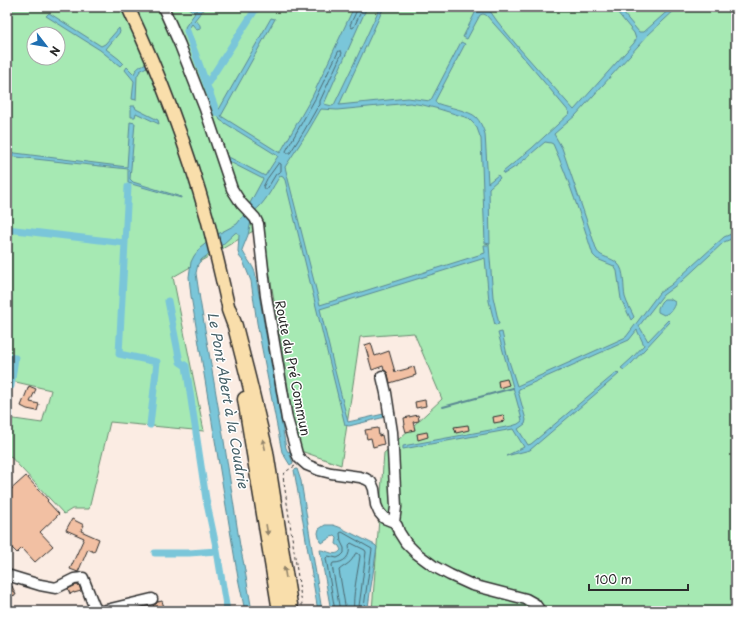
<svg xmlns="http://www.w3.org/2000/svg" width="743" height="618" viewBox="0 0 743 618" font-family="'Playpen Sans',sans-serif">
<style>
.green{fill:#a6e9b3;stroke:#688a6f;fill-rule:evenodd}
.water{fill:#7ac6d9;stroke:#5a8893}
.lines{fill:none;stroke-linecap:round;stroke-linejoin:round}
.shore{stroke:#4b6971;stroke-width:1}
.stream{stroke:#5a8893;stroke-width:2}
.canal{stroke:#7ac6d9;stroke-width:7}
.building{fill:#f2c0a3;stroke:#2b2b2b}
.minor-casing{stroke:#2b2b2b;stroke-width:13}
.major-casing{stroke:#2b2b2b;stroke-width:15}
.highway-casing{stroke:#2b2b2b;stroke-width:17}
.path{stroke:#2b2b2b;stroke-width:1;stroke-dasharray:3 3;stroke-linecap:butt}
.minor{stroke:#fff;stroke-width:10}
.major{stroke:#f9deab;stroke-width:12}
.highway{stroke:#f9deab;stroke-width:14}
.oneway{fill:#92846b}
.labels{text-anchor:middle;stroke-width:3;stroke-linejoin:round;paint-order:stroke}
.street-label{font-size:13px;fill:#2b2b2b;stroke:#fff}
.water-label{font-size:14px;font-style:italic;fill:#476168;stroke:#fff}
</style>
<rect width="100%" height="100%" fill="#fbece3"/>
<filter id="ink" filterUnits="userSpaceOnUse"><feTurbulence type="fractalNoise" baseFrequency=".025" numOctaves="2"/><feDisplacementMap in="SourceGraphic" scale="8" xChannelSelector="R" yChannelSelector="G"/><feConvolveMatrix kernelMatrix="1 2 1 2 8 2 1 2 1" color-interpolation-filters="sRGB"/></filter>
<g filter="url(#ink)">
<!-- green -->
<path class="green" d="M7 7H736V611H501L488 609V611H372L384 453 442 399 414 333 360 337 341 465 298 450 262 226 173 277 204 431 110 422 89 509H72L64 514 7 453V418L42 423 51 390 7 380ZM34 34H58V58H34Z"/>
<!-- water -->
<path class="water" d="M187 7H191L196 11 200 7H205L194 21C198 22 201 24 200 29L197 30 192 24 187 31 185 27 195 13Z
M354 7H367L324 104 332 106 334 105 358 55 380 7H384L339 105 408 98 430 101 432 98 461 42 465 44 435 101 436 103 439 104C447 107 470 111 476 117 480 121 483 128 485 134L488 183 498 175 500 178 489 188 490 244 485 243 481 139 477 128 474 124 468 118 439 109 423 105 410 103 337 110 321 109 307 133 285 167 320 305 485 253 484 245H489L493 297 499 324 495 325 489 301 485 258 320 309 333 363 348 422 388 413 389 416 349 426 345 425 285 180 283 177 280 176C272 188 265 204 253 212L248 235 242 250C246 258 252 264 255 272L286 448 288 452 292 450 293 453 290 455 293 463 290 465 282 452 257 323 251 281 243 261 239 256 238 251 239 235 237 232 235 233 221 246 202 259 198 264 196 273 200 300 224 441 240 546 244 565 252 611H245L238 578 191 296 189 277 191 262 194 256 200 248 218 234 237 224 243 216 263 179 224 159 223 154 265 176 278 156 220 120 217 113 271 18 275 19 221 116 280 153 312 97Z
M477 7H486L490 11 497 21 519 48 574 110 634 43 636 39 634 33 613 7H618L639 32H644L672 7H678L647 36 576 115 554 134 562 148 597 251C601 258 612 257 618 264 625 270 623 288 625 297 627 304 631 310 634 317L631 320 621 299 617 271 614 266 597 259 593 255C581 217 569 180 553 144L551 143 545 142 518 165 504 174 503 172 532 148 570 113 512 44 486 15 483 14 480 15 467 39 463 37 477 9Z
M49 13 101 46 105 44 119 28 120 32 106 49 119 59 123 63 120 66 100 50 46 16Z
M146 63 148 66 140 71 137 76 136 100 132 99 134 81 125 70 127 67 134 74C136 68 141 66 146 63Z
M131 106H135L136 109 158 120 159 124 136 113 135 117H131Z
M130 122 135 123 130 179 133 182 181 197V198L128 183V169L7 156V152L127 167Z
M736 232V237L724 242 682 281 663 295 660 299 639 326 648 341 668 320 670 322 631 364 624 370 621 368 632 358 644 345 637 330 629 340 519 389 518 391 526 420 525 424 518 429 528 445 531 444 617 372 619 374 530 450 506 456 524 447 513 429 403 449V446L512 426 518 424 522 421 521 416 498 333 502 332 507 355 517 386 626 337 659 293 671 285 724 237Z
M664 299H670L675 302C674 308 670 313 664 315L658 312V308L661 302Z
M297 469 301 481 322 611H318L301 510 294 470Z
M325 525H333L339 527 375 545 377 547 370 593 368 607 369 611H331L320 550C328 550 335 558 341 550L339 546 336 544 337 538 335 536 331 537 322 543 320 542 318 533 319 529Z"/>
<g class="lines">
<!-- shore -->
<path class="shore" d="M357 7V10L350 25 352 28 354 27 363 7
M339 51H341L342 53 320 101V105L317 108 304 131 290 153H287L286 151 315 99Z
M279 163 281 164V171L276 174 267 189H264L263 187 267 179Z
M335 611 326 558 328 556 337 558 341 556 344 553V548L341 542 340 533 342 532 372 549 366 592 364 607 365 611
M340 611 332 565 333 563C345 563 351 556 349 545L351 543 365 550 366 552 361 592 359 606 360 611
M346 611 339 570C346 564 351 564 355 554L357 553 359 554 360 556C358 571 352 597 354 611"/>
<!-- stream -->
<path class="stream" d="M443 407 513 388"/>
<!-- canal -->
<path class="canal" d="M187 31 217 113
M207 84 257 7
M128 187 119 354 157 362 150 425
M7 229 125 243
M7 357 15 358 11 386
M217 551 227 611
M155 553H189L217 551 206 499 186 366 180 362 168 301"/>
</g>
<!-- building -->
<path class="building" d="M371 343 375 356 389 351 395 372 414 367 416 375 390 383 388 374 386 371 384 370 383 366 372 370 365 345Z
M507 379 509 385 499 388 498 381Z
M29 386 36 389 30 402 39 404 37 411 27 409 21 406Z
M425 400 426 406 416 408 415 402Z
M418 415 419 421 413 422 415 430 406 432 404 425H405L404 418Z
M503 415 505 421 494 423 493 417Z
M468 425 469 430 456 433 454 427Z
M378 428 379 436 382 435 384 444 373 447 371 438 367 439 365 430Z
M427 432 428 437 418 440 417 434Z
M26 476 48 500 47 501 59 514 40 532 53 546 35 562 22 548 17 553 7 543V493Z
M72 519 84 525 81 531 99 539 94 552 88 549 78 572 70 569 84 538 66 530Z
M76 585H79L81 591 74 593V592L70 594 68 589Z
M12 586 16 595 10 596 8 593 7 592V588Z
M158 601V602L162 601 165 610 161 611H156L153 605 156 604Z"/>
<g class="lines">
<defs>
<path id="minor" d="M163 7 180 45 205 109 232 189 241 203 255 218 258 224 266 296 287 419 294 443 297 454 299 458 307 465 319 470 331 473 360 477 366 479 371 482 374 489 376 505 379 512 384 518 394 522 397 526 399 532 406 543 416 553 435 567 450 575 472 585 526 599 535 604 540 611
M382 376 386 393 392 432 396 507 394 522
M7 575 40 585 56 588 74 579 83 578 94 606 97 610 102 611
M102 611 152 599"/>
<path id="major" d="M128 7C160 75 187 146 207 218 215 249 222 279 229 310"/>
<path id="highway" d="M229 310 235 326 249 381 266 452 291 611
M245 399 280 611"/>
</defs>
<!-- minor casing -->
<use href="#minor" class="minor-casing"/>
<!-- major casing -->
<use href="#major" class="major-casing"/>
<!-- highway casing -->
<use href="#highway" class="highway-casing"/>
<!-- path -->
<path class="path" d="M295 466C290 469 285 471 283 476L303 611"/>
<!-- minor -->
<use href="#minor" class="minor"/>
<!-- major -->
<use href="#major" class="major"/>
<!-- highway -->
<use href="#highway" class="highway"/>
</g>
<!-- one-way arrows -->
<defs><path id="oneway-solid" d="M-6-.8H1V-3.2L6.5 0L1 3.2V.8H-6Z"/></defs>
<g class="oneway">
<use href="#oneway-solid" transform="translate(264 444) rotate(-103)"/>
<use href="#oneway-solid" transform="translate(267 530) rotate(81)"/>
<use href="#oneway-solid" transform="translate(285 572) rotate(-99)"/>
</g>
</g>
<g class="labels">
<!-- street labels -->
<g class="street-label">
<text transform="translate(293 368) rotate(79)" y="5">Route du Pré Commun</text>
</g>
<!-- water labels -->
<g class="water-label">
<text transform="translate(228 400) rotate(80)" y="5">Le Pont Abert à la Coudrie</text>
</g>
</g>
<!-- margin -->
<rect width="743" height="618" fill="none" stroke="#fff" stroke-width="24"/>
<rect x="12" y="12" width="719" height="594" fill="none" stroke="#2b2b2b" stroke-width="1.5" filter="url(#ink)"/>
<!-- north arrow -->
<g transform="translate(46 46) rotate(121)"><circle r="19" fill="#ffffff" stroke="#aaaaaa"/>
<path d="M0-3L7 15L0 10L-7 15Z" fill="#1f6fb2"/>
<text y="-6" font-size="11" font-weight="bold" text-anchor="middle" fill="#2b2b2b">N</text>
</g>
<!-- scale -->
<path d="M589 584v6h99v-6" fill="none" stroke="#2b2b2b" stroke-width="2"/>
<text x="595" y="584" font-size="12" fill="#2b2b2b" stroke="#ffffff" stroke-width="3" paint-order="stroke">100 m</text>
</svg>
